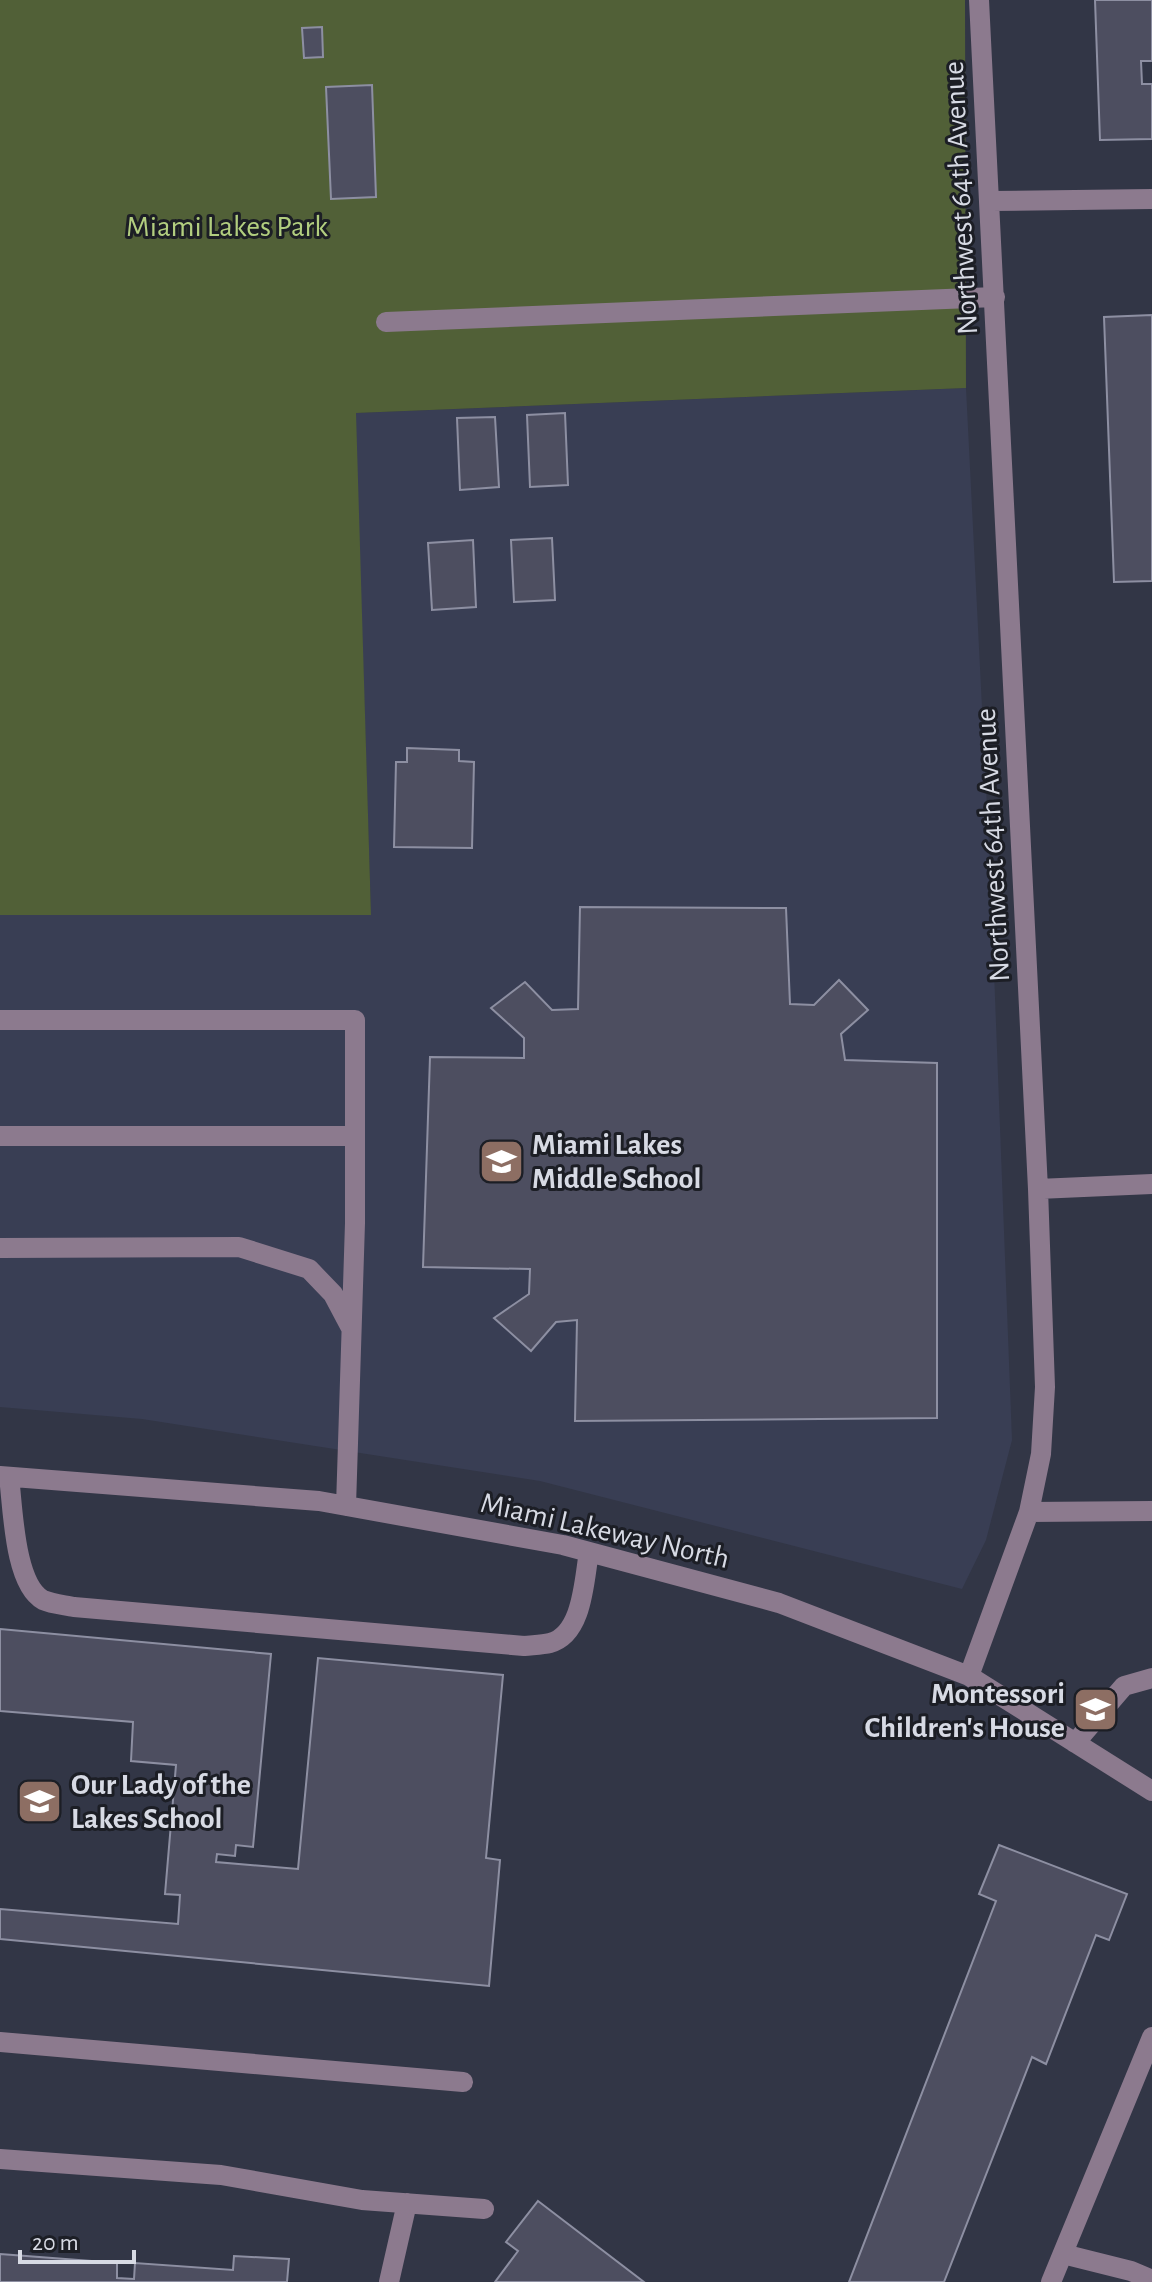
<svg xmlns="http://www.w3.org/2000/svg" width="1152" height="2282" viewBox="0 0 1152 2282" font-family="'Alegreya Sans',sans-serif">
<style>
.built{fill:#393e54}
.green{fill:#516037}
.building{fill:#4d4e60;stroke:#8d8fa2;stroke-width:2}
.lines{fill:none;stroke-linecap:round;stroke-linejoin:round}
.minor{stroke:#8c7a8e;stroke-width:20}
.labels{text-anchor:middle;stroke-width:6;stroke-linejoin:round;paint-order:stroke}
.street-label{font-size:30px;fill:#d7dae4;stroke:#1c1e25}
.park-label{font-size:30px;fill:#b2ce7f;stroke:#1c1e25}
.poi-label{font-size:30px;font-weight:bold;fill:#d7dae4;stroke:#1c1e25;text-anchor:start}
</style>
<rect width="100%" height="100%" fill="#323646"/>
<!-- built -->
<path class="built" d="M966 388 990 867 1012 1440 986 1540 962 1589 540 1481 142 1419 0 1407V915H371L355 413Z"/>
<!-- green -->
<path class="green" d="M0 0H965L966 388 356 413 371 915H0Z"/>
<!-- building -->
<path class="building" d="M1095 0H1152V61H1141L1142 84H1152V139L1100 140Z
M322 27 323 57 304 58 302 28Z
M372 85 376 197 331 199 326 87Z
M1152 315V581L1114 582 1104 317Z
M565 413 568 485 530 487 527 415Z
M495 417 499 487 460 490 457 418Z
M552 538 555 600 514 602 511 540Z
M473 540 476 607 432 610 428 543Z
M407 748 459 750V761L474 762 472 848 394 847 396 762H407Z
M580 907 786 908 790 1004 814 1005 839 980 868 1010 841 1034 845 1060 937 1063V1418L575 1421 577 1320 556 1322 531 1351 494 1318 529 1294 530 1269 423 1267 430 1057 524 1058V1038L491 1008 525 982 552 1010 578 1009Z
M0 1629 271 1654 253 1847 236 1845 235 1856 217 1854 216 1862 298 1869 318 1658 503 1675 486 1858 500 1860 489 1986 0 1939V1909L178 1924 180 1895 165 1894 176 1765 131 1761 133 1722 0 1711Z
M999 1845 1127 1894 1109 1940 1096 1935 1046 2064 1032 2057 944 2282H849L996 1901 979 1894Z
M538 2201 644 2282H495L518 2251 506 2242Z
M0 2254 117 2263V2278L134 2279 135 2263 233 2270 234 2256 289 2259 287 2282H0Z"/>
<g class="lines">
<!-- minor -->
<path class="minor" d="M991 201 1152 199
M386 322 995 297
M0 1020H355V1223L346 1506
M0 1136H355
M1038 1189 1152 1184
M0 1248 239 1247 309 1269 333 1294 351 1328
M0 1476 319 1501 563 1545 779 1603 969 1676 1152 1791
M9 1477C13 1507 14 1584 43 1600 52 1604 65 1605 74 1607L524 1646C532 1645 542 1645 550 1643 583 1634 584 1580 589 1552
M1029 1512 1152 1511
M969 1676 1029 1512 1041 1454 1045 1387 1038 1189 979 0
M1075 1743 1124 1686 1152 1678
M0 2042 463 2082
M0 2159 221 2175 362 2200 484 2209
M1063 2254 1131 2271 1152 2280
M389 2282 407 2203
M1051 2282 1152 2037"/>
</g>
<!-- icons -->
<defs>
<symbol id="school-square" viewBox="-11 -11 22 22"><rect x="-9" y="-9" width="18" height="18" rx="4" fill="#8d6e63" stroke="#1c1e25"/><path d="M0-5L7-2L0 1L-7-2ZM-4 1L0 2.5L4 1V4Q0 6-4 4Z" fill="#fff"/></symbol>
</defs>
<g fill-rule="evenodd">
<use href="#school-square" x="476" y="1136" width="51" height="51"/>
<use href="#school-square" x="1070" y="1684" width="51" height="51"/>
<use href="#school-square" x="14" y="1776" width="51" height="51"/>
</g>
<g class="labels">
<!-- street labels -->
<g class="street-label">
<text transform="translate(960 198) rotate(-93)" y="10">Northwest 64th Avenue</text>
<text transform="translate(992 845) rotate(-93)" y="10">Northwest 64th Avenue</text>
<text transform="translate(605 1530) rotate(13)" y="10">Miami Lakeway North</text>
</g>
<!-- park labels -->
<g class="park-label">
<text x="227" y="236">Miami Lakes Park</text>
</g>
<!-- poi labels -->
<g class="poi-label">
<text x="532" y="1154">Miami Lakes<tspan x="532" dy="34">Middle School</tspan></text>
<text x="1065" y="1703" text-anchor="end">Montessori<tspan x="1065" dy="34">Children's House</tspan></text>
<text x="71" y="1794">Our Lady of the<tspan x="71" dy="34">Lakes School</tspan></text>
</g>
</g>
<!-- scale -->
<path d="M20 2250v12h114v-12" fill="none" stroke="#d7dae4" stroke-width="4"/>
<text x="32" y="2250" font-size="24" fill="#d7dae4" stroke="#1c1e25" stroke-width="6" paint-order="stroke">20 m</text>
</svg>
